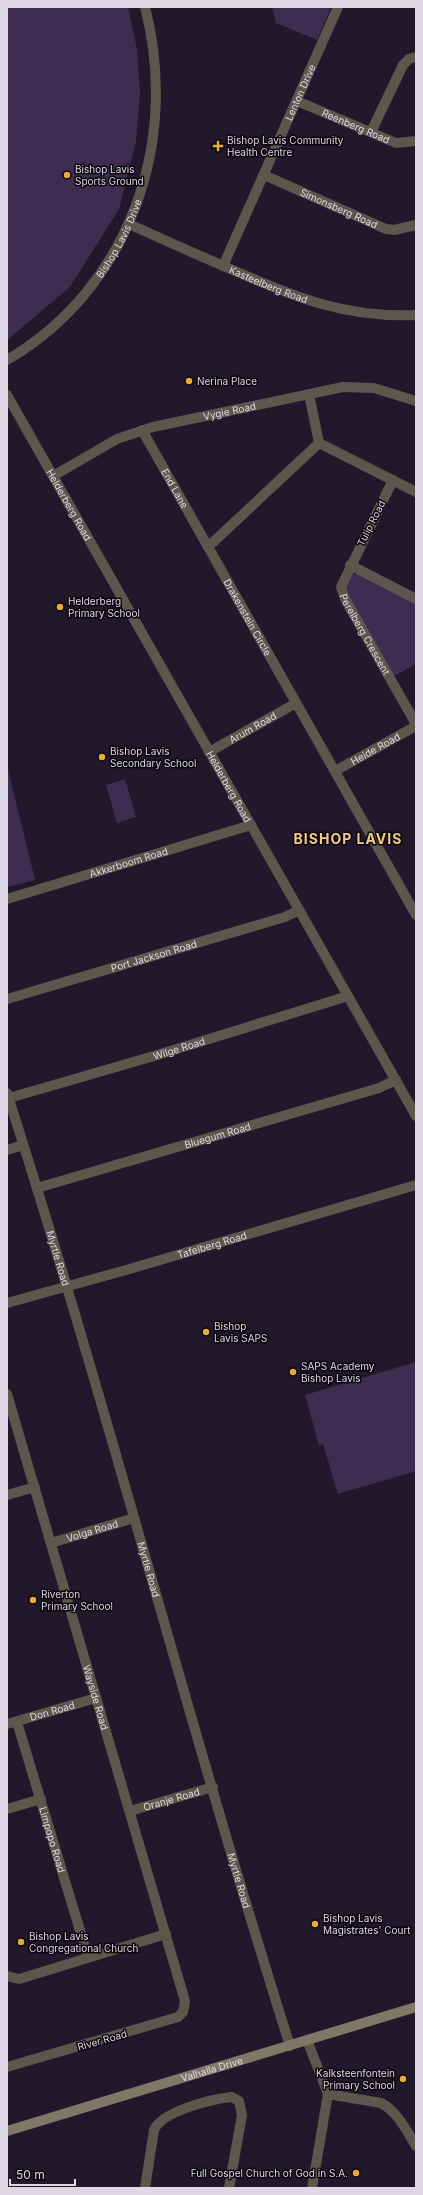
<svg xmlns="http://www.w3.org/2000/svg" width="423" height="2195" viewBox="0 0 423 2195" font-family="Inter,sans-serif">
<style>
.green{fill:#3f2d51}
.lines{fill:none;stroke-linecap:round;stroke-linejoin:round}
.minor{stroke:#5c564d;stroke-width:10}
.tertiary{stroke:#5c564d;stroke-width:10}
.secondary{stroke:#817767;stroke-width:10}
.poi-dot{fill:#e8ab37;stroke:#09060d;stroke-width:1.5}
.labels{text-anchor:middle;stroke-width:3;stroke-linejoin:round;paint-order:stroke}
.street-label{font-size:10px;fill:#ded8e6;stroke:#09060d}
.poi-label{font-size:10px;fill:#ded8e6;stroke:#09060d;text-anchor:start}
.district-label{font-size:14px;font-weight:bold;letter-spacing:1px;fill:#f4ca84;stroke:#09060d}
</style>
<rect width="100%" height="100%" fill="#22182b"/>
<!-- green -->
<path class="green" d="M7 7H128L137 49 140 93 136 141 119 209 70 287 7 340Z
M272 7H331L317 40 276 23Z
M352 574H358L416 602V664L394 676 344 590Z
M7 765 35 880 7 887Z
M125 779 136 817 117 823 106 785Z
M416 1362V1471L338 1494 323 1444 319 1445 305 1395Z"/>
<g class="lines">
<!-- minor -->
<g class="minor">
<path id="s1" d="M297 101 396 143 416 141"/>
<path d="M371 132 403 65 409 59 416 57"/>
<path id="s2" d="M264 175 386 229 394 230 416 225"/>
<path id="s3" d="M223 266 338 7"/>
<path d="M309 394 319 443"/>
<path id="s4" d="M7 395 416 1116"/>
<path id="s5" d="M142 430 416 915"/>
<path d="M319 443 416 492"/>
<path id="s6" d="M53 476 117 439 153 427 343 387 374 388 416 401"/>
<path id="s7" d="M393 480 341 587 345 599 416 724"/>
<path d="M208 547 319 443"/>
<path d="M350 565 416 599"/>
<path id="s8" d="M209 752 296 703"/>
<path id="s9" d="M335 771 416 726"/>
<path id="s10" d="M7 899 251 825"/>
<path id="s11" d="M7 999 285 917 299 910"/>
<path id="s12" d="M9 1098 154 1056 348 996"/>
<path d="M7 1150 23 1145"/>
<path id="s13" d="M37 1188 379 1088 396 1080"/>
<path id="s14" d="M7 1303 126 1270 416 1185"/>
<path id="s15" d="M7 1394 185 2001 183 2012 178 2017 7 2067"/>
<path d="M7 1495 35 1487"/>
<path id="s16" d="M51 1543 134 1518"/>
<path id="s17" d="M17 1722 88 1957"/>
<path id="s18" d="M7 1724 96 1698"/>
<path d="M7 1809 41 1799"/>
<path id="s19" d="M130 1811 213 1787"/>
<path d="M7 1976 19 1979 166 1934"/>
<path d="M307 2040 328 2094 312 2188"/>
<path d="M328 2094 381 2103C398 2112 406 2130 416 2146"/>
<path d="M145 2188 154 2130C162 2111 212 2099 232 2097L239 2101 242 2115 229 2188"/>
</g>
<!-- tertiary -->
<g class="tertiary">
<path id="s20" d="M129 224C164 240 200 256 235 271 297 298 346 318 416 315"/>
<path id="s21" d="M7 360C130 288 180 142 145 7"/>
<path id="s22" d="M7 1093C108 1408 190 1730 290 2046"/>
</g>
<!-- secondary -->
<path class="secondary" id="s23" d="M7 2131 416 2007"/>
</g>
<!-- markers -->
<g class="poi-dot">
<path d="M216 140h4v4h4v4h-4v4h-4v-4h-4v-4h4z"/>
<circle cx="67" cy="175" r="4"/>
<circle cx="189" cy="381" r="4"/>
<circle cx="60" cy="607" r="4"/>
<circle cx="102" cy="757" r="4"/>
<circle cx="206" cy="1332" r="4"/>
<circle cx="293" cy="1372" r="4"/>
<circle cx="33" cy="1600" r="4"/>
<circle cx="315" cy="1924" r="4"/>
<circle cx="21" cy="1942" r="4"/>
<circle cx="403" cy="2079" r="4"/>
<circle cx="356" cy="2173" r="4"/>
</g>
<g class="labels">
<!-- street labels -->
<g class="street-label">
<text dy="4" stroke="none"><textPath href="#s3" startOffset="190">Lenton Drive</textPath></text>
<text dy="4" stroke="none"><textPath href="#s1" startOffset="64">Reenberg Road</textPath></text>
<text dy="4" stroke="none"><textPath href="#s2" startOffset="82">Simonsberg Road</textPath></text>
<text dy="4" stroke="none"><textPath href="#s21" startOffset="168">Bishop Lavis Drive</textPath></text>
<text dy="4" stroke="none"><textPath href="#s20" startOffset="152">Kasteelberg Road</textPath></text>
<text dy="4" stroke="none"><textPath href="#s6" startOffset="190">Vygie Road</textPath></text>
<text dy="4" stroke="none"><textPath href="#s5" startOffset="67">End Lane</textPath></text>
<text dy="4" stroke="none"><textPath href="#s4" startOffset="126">Helderberg Road</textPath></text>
<text transform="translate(371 523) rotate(-63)" y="4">Tulip Road</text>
<text dy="4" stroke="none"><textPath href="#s5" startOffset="215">Drakenstein Circle</textPath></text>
<text dy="4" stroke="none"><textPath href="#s7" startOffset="172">Perelberg Crescent</textPath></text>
<text dy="4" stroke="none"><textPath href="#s8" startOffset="50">Arum Road</textPath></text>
<text dy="4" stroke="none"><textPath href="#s9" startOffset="46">Heide Road</textPath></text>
<text dy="4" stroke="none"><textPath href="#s4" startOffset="450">Helderberg Road</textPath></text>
<text dy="4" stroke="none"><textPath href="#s10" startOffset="127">Akkerboom Road</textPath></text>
<text dy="4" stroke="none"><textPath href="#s11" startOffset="153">Port Jackson Road</textPath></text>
<text dy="4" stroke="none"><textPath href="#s12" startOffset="177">Wilge Road</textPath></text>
<text dy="4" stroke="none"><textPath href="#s13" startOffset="188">Bluegum Road</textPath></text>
<text dy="4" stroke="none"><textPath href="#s14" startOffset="213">Tafelberg Road</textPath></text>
<text dy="4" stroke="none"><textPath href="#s22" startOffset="173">Myrtle Road</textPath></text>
<text dy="4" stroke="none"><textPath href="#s16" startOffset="43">Volga Road</textPath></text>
<text dy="4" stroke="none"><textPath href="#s22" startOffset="497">Myrtle Road</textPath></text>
<text dy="4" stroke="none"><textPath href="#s15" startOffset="316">Wayside Road</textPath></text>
<text dy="4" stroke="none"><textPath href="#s18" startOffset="47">Don Road</textPath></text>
<text dy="4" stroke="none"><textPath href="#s19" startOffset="43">Oranje Road</textPath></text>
<text dy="4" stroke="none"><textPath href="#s17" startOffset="123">Limpopo Road</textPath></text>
<text dy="4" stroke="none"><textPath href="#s22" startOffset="821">Myrtle Road</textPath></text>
<text transform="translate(102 2040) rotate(-16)" y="4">River Road</text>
<text dy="4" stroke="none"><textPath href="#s23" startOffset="214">Valhalla Drive</textPath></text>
</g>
<!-- poi labels -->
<g class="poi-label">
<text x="227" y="144">Bishop Lavis Community<tspan x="227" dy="12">Health Centre</tspan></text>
<text x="75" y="173">Bishop Lavis<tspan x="75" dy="12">Sports Ground</tspan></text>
<text x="197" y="385">Nerina Place</text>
<text x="68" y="605">Helderberg<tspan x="68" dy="12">Primary School</tspan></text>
<text x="110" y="755">Bishop Lavis<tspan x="110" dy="12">Secondary School</tspan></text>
<text x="214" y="1330">Bishop<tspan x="214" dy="12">Lavis SAPS</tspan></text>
<text x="301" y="1370">SAPS Academy<tspan x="301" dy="12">Bishop Lavis</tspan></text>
<text x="41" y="1598">Riverton<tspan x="41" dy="12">Primary School</tspan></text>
<text x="323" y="1922">Bishop Lavis<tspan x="323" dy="12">Magistrates' Court</tspan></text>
<text x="29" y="1940">Bishop Lavis<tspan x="29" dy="12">Congregational Church</tspan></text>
<text x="395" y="2077" text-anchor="end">Kalksteenfontein<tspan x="395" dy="12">Primary School</tspan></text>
<text x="348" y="2177" text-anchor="end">Full Gospel Church of God in S.A.</text>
</g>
<!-- district labels -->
<g class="district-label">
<text x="348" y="844">BISHOP LAVIS</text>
</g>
</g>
<!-- border -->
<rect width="423" height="2195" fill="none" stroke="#ded8e6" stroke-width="16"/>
<!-- scale -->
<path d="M10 2179v6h65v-6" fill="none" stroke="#ded8e6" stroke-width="2"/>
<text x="16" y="2179" font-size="12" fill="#ded8e6" stroke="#09060d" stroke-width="3" paint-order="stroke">50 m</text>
</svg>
